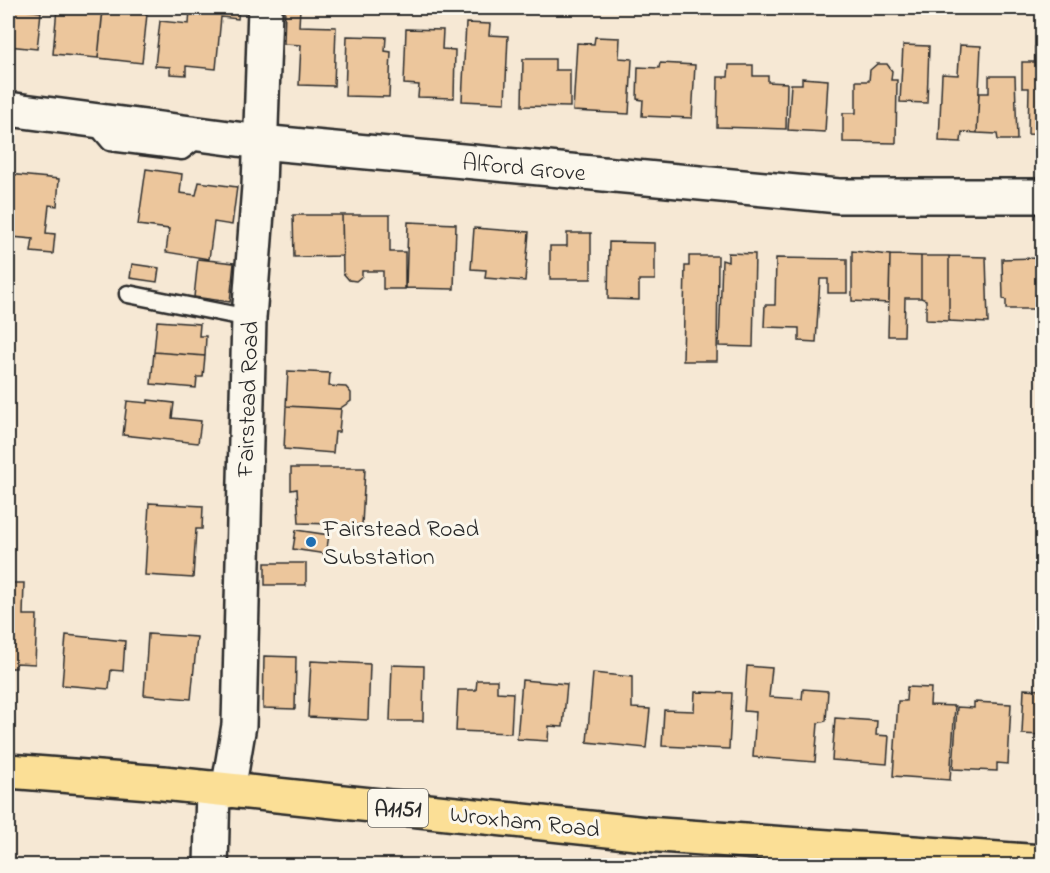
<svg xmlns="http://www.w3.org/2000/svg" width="1050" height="873" viewBox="0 0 1050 873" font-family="'Indie Flower',sans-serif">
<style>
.building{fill:#ecc69c;stroke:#2b2b2b;stroke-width:1.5}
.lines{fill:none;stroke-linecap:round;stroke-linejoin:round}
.service-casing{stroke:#2b2b2b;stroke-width:21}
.minor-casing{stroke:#2b2b2b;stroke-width:38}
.primary-casing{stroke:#2b2b2b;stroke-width:38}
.service{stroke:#fbf7ec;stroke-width:16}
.minor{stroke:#fbf7ec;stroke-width:33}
.primary{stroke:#fbdf96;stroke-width:33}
.poi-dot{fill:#1f6fb2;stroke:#fbf7ec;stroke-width:2}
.labels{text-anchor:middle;stroke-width:6;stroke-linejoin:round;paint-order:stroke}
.shield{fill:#fbf7ec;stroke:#696865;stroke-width:1.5}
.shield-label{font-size:22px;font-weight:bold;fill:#2b2b2b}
.street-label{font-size:24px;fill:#2b2b2b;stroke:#fbf7ec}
.poi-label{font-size:24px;fill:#2b2b2b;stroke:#fbf7ec;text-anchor:start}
</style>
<rect width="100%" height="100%" fill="#f6e8d4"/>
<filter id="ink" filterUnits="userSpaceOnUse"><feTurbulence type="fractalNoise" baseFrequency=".0167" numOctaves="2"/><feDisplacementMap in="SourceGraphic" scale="12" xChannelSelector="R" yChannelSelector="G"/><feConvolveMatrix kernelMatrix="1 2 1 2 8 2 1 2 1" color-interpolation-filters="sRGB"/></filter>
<g filter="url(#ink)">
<!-- building -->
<path class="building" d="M8 8 41 12 37 49 8 46Z
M57 8H103L98 58 53 54Z
M190 8H239L238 19 221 17 216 69 186 66V75L170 74V67L155 66 160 21 189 24Z
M285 8H300L299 26 336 27 334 86 299 85 301 45 284 44Z
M103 10 147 14 142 63 98 58Z
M466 23 490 24 489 35 508 36 505 103 462 101Z
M406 29 443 30 442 49 455 50 454 98 418 97 419 85 404 84Z
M347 36 386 37 385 51 391 52 389 97 345 96Z
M595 37 620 38 619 58 632 59 629 114 573 111 577 43 594 44Z
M1041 40 1042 135 1028 134 1029 88H1022V62H1035V47Z
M903 45 929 46 927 103 900 102Z
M960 45 981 46 977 133 962 132 961 142 939 141 942 74 958 75Z
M523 59H555V70H570V107L522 106Z
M660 63 695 65 692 118 642 116 643 100 637 99 638 67 659 68Z
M877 64H887L892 71 891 80H897L896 143 843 142V113H856V81H869L870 70Z
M729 65H753V76H768V82L787 83 786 129 717 127 718 77H728Z
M989 76H1015L1017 140H998L997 134 977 133 979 93H989Z
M802 78 828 80 825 132 788 130 791 84H802Z
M146 169 182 174 180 193 196 195 199 182 237 187 232 225 214 222 209 259 166 252 169 229 138 225Z
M8 174 59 179 57 206 49 205 46 233 55 234 53 254 31 252 33 239 12 237 14 216H8Z
M293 215H342L343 256 294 257Z
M342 215H390V252H405V289H383V271H362V276L356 281 349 280 343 273Z
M408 222 456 224 454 289 406 288Z
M474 228 529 232 525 281 485 278 486 270 471 269Z
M567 233H591V279H550V246H567Z
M609 242 655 243V280H639V300L608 299Z
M852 251 890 255 889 303 852 301Z
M728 253 755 254 753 347 719 346 722 260 728 262Z
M890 255 921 256V298H905L904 336H888Z
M689 256H718L717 361H683L685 266H689Z
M921 256H949V321L926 320V300L921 298Z
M949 256 986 257 988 323 949 321Z
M776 258 847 259V293H828V279H820L816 342 799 341V328L764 327 765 305H775Z
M1036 258H1042V309H1036Z
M1036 258V309H1006V300L1003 299 1002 259Z
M198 259 234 263 230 302 194 297Z
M132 264 159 268 157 282 130 278Z
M157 321 200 324 199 336H206L205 356 154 352Z
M154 352 205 356 203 377H197L196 388 151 384Z
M288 371 330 373 329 386 346 387 351 393V401L339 409 286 406Z
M148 400 174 403 172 418 201 421 198 443 123 435 127 401 148 403Z
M286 406 341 409 339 432H335L333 453 284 449Z
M291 468H365L362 525 299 523 297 489 291 490Z
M149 503 203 506 202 529H196L193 578 145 575Z
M296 530 329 535 326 554 293 549Z
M265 563H306V585H265Z
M8 583H24L23 615H37L35 664 16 663V668H8Z
M148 634 197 637 191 699 144 695Z
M66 635 125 641 123 671 111 670 109 689 62 685Z
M264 656 296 657 295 709 263 708Z
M311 661 370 664 368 720 308 717Z
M392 665 424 666 423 721H390Z
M747 666 772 668 769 697 802 699 803 689 828 691 826 721 818 723 815 762 753 757 756 712 744 711Z
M593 673 632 677V708L650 709 646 748 587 742Z
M477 680H497V692L513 693 511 733 456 731 458 690H476Z
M522 680 567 684 563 727 549 726 548 741 517 739Z
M907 687 931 688 930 705 955 706 950 780 893 776 898 701H906Z
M1024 689 1042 690V750H1040L1041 735 1022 734Z
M695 692 732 693 729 749 662 746 664 710 694 711Z
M974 702 1011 704 1008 764 997 763V771L953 769 957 707 974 708Z
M835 718 877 721 876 735 889 736 887 764 832 760Z"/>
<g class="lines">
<defs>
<path id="service" d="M93 122 110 142 182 151 202 136
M128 294 249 318"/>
<path id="minor" d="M8 109 260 142 839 196H1042
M228 791 239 725 249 318 259 186 265 8
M211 866 213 788"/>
<path id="primary" d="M8 771 163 783 646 834 1042 862"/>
</defs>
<!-- service casing -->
<use href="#service" class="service-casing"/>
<!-- minor casing -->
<use href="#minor" class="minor-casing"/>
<!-- primary casing -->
<use href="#primary" class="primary-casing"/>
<!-- service -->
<use href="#service" class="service"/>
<!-- minor -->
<use href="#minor" class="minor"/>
<!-- primary -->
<use href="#primary" class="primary"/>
</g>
</g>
<!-- markers -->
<circle class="poi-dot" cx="311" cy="542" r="6"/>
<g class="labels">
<!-- shield labels -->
<rect class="shield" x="368" y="789" width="60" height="38" rx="4.5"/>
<g class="shield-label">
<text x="398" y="816">A1151</text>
</g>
<!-- street labels -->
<g class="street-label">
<text transform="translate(524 167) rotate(5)" y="8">Alford Grove</text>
<text transform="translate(247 399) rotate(-88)" y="8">Fairstead Road</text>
<text transform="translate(525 821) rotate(6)" y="8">Wroxham Road</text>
</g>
<!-- poi labels -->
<g class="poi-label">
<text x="323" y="536">Fairstead Road<tspan x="323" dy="28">Substation</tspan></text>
</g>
</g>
<!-- margin -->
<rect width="1050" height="873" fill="none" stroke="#fbf7ec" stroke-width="30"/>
<rect x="15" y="15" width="1020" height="843" fill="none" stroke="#2b2b2b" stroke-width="2" filter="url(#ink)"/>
</svg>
